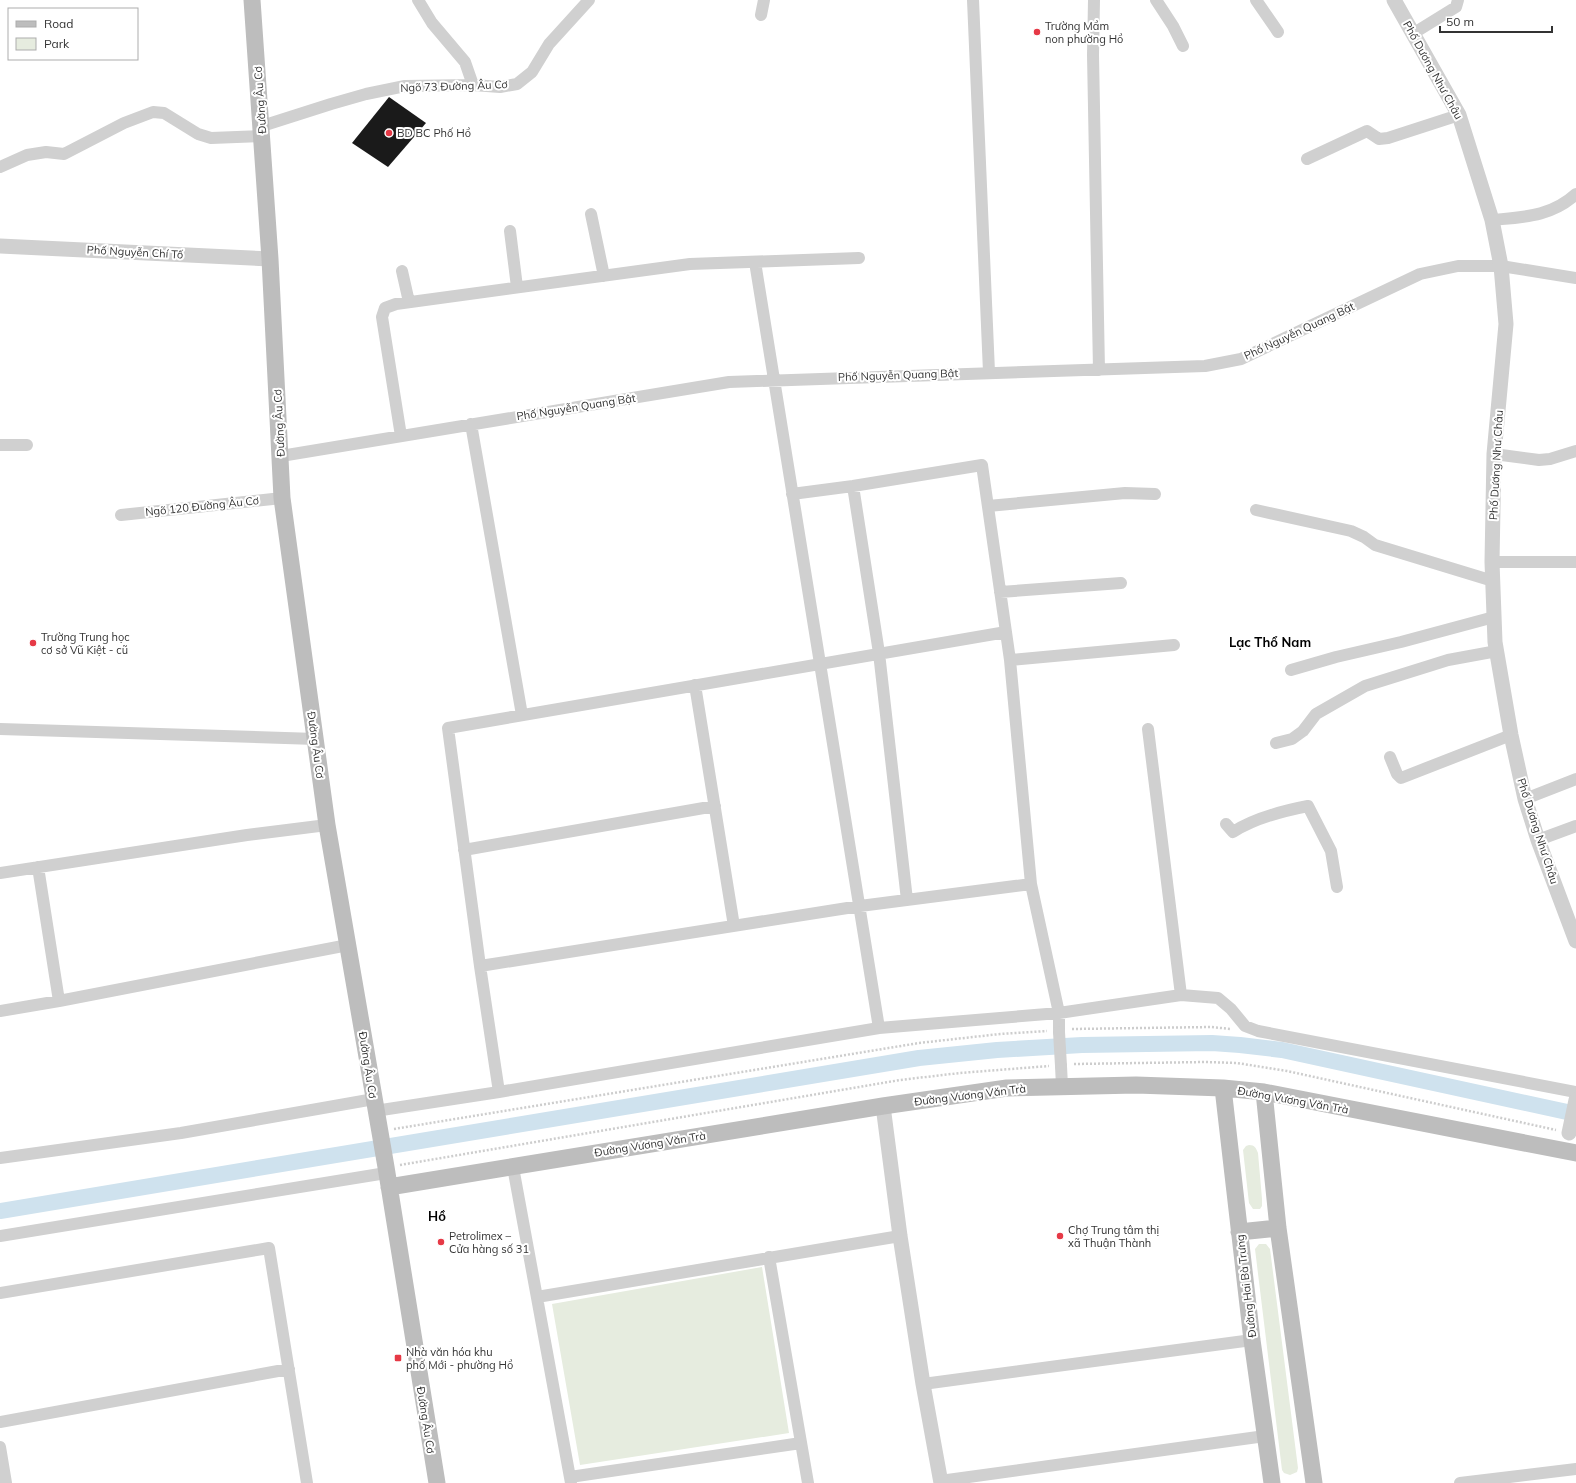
<svg xmlns="http://www.w3.org/2000/svg" width="1576" height="1483" viewBox="0 0 1576 1483" font-family="Mulish,sans-serif">
<style>
.green{fill:#e6ecdf}
.lines{fill:none;stroke-linecap:round;stroke-linejoin:round}
.canal{stroke:#cfe2ee;stroke-width:16}
.building{fill:#1a1a1a}
.path{stroke:#cdcdcd;stroke-width:2.5;stroke-dasharray:2 2;stroke-linecap:butt}
.minor{stroke:#d0d0d0;stroke-width:12}
.tertiary{stroke:#d0d0d0;stroke-width:15}
.secondary{stroke:#bdbdbd;stroke-width:17}
.minor-bridge{stroke:#d0d0d0;stroke-width:12}
.tertiary-bridge{stroke:#d0d0d0;stroke-width:15}
.poi-dot{fill:#e63946;stroke:#fff;stroke-width:1.5}
.labels{text-anchor:middle;stroke-width:4;stroke-linejoin:round;paint-order:stroke}
.poi-label{font-size:11px;fill:#333;stroke:#fff;text-anchor:start}
.street-label{font-size:11px;fill:#333;stroke:#fff}
.quarter-label{font-size:13px;font-weight:bold;fill:#000;stroke:#fff}
</style>
<rect width="100%" height="100%" fill="#fff"/>
<!-- green -->
<path class="green" d="M1249 1145C1255 1145 1256 1148 1258 1153L1262 1199V1206L1260 1209H1253L1249 1203 1243 1150 1246 1146Z
M1259 1244H1266L1270 1249 1298 1468 1297 1472 1290 1475 1284 1473 1282 1470 1255 1249Z
M762 1267 789 1433 580 1465 552 1304Z"/>
<g class="lines">
<!-- canal -->
<path class="canal" d="M0 1211 919 1058 997 1050 1082 1045 1212 1043 1240 1045 1282 1050 1576 1114"/>
</g>
<!-- building -->
<path class="building" d="M389 97 426 123 388 167 352 143Z"/>
<g class="lines">
<!-- path -->
<path class="path" d="M1072 1029 1211 1027 1231 1029
M1074 1064 1205 1062 1237 1063 1287 1071 1556 1130
M394 1129 919 1043 1000 1034 1047 1031
M400 1165 900 1080 960 1073 1049 1066"/>
<!-- minor -->
<path class="minor" d="M418 0 432 23 465 62 473 85
M973 0 989 372
M1094 0 1093 55 1099 370
M1156 0 1173 26 1183 46
M1256 0 1278 32
M761 15 764 0
M1414 33 1456 7 1458 0
M262 126 331 104 366 94 405 86 473 85 500 87 517 84 532 72 549 44 589 0
M1307 159 1367 131 1379 139 1388 138 1459 115
M0 167 27 155 46 152 64 154 124 123 153 112 164 113 198 134 211 138 263 136
M591 214 604 276
M1492 220C1523 217 1551 217 1576 194
M510 231 517 287
M755 262 879 1028
M402 271 409 302
M471 424 522 715
M401 436 382 317 385 308 396 304 690 264 859 258
M0 445H27
M1494 454 1539 460 1550 459 1576 451
M281 456 729 382 1205 366 1241 359 1420 274 1458 266H1501L1576 278
M853 486 879 653 907 900
M792 494 853 486 982 465 1010 660 1031 884 1059 1013V1032
M988 506 1125 493 1155 494
M1256 510 1351 531 1364 537 1375 545 1493 581
M121 515 282 498
M1492 562H1576
M1000 592 1121 583
M1010 660 1174 645
M1291 670 1336 657 1401 642 1494 617
M695 685 734 926
M0 729 316 739
M1148 729 1181 995
M1276 743 1292 739 1303 731 1316 714 1365 686 1448 660 1497 651
M1390 757 1397 774 1401 778 1511 735
M1525 799 1576 779
M1226 824 1233 832C1255 818 1282 811 1308 806L1331 851 1337 887
M1538 840 1576 826
M464 850 715 806
M38 867 59 1001
M0 873 247 835 327 825
M480 966 860 906 1031 884
M0 1011 59 1001 348 945
M1061 1066 1062 1086
M499 1092 480 966 448 728 1006 632
M375 1111 499 1092 879 1028 1059 1013 1181 995 1218 998 1231 1009 1245 1026 1258 1031 1576 1092
M0 1158 181 1133 374 1099
M513 1167 571 1483
M0 1236 386 1173
M769 1257 808 1483
M0 1293 269 1248 307 1483
M537 1297 900 1236
M923 1384 1252 1340
M0 1422 289 1369
M0 1447 6 1483
M570 1477 801 1443
M940 1481 1265 1436
M1460 1483 1576 1469"/>
<!-- tertiary -->
<path class="tertiary" d="M1394 0 1459 115 1492 220 1501 266 1506 324 1494 454 1492 562 1495 642 1511 735 1525 799 1538 840 1576 941
M0 246 270 259
M883 1106 900 1236 923 1384 941 1483"/>
<!-- secondary -->
<path class="secondary" d="M252 0 270 259 282 498 327 825 386 1167 437 1483
M1223 1088 1252 1340 1272 1483
M1264 1092 1278 1228 1314 1483
M389 1187 883 1106 1007 1088 1136 1085 1223 1088 1264 1092 1576 1153
M1239 1232 1278 1228"/>
<!-- minor-bridge -->
<path class="minor-bridge" d="M1059 1032 1061 1066"/>
<!-- tertiary-bridge -->
<path class="tertiary-bridge" d="M1569 1133 1576 1100"/>
</g>
<!-- markers -->
<g class="poi-dot">
<circle cx="1037" cy="32" r="4"/>
<circle cx="389" cy="133" r="4"/>
<circle cx="33" cy="643" r="4"/>
<circle cx="1060" cy="1236" r="4"/>
<circle cx="441" cy="1242" r="4"/>
<rect x="394" y="1354" width="8" height="8" rx="2"/>
</g>
<g class="labels">
<!-- poi labels -->
<g class="poi-label">
<text x="1045" y="30">Trường Mầm<tspan x="1045" dy="13">non phường Hồ</tspan></text>
<text x="397" y="137">BD BC Phố Hồ</text>
<text x="41" y="641">Trường Trung học<tspan x="41" dy="13">cơ sở Vũ Kiệt - cũ</tspan></text>
<text x="1068" y="1234">Chợ Trung tâm thị<tspan x="1068" dy="13">xã Thuận Thành</tspan></text>
<text x="449" y="1240">Petrolimex –<tspan x="449" dy="13">Cửa hàng số 31</tspan></text>
<text x="406" y="1356">Nhà văn hóa khu<tspan x="406" dy="13">phố Mới - phường Hồ</tspan></text>
</g>
<!-- street labels -->
<g class="street-label">
<text transform="translate(1433 70) rotate(61)" y="4">Phố Dương Như Châu</text>
<text transform="translate(454 86) rotate(-2)" y="4">Ngõ 73 Đường Âu Cơ</text>
<text transform="translate(260 100) rotate(-94)" y="4">Đường Âu Cơ</text>
<text transform="translate(135 252) rotate(3)" y="4">Phố Nguyễn Chí Tố</text>
<text transform="translate(1299 331) rotate(-25)" y="4">Phố Nguyễn Quang Bật</text>
<text transform="translate(898 375) rotate(-2)" y="4">Phố Nguyễn Quang Bật</text>
<text transform="translate(576 407) rotate(-9)" y="4">Phố Nguyễn Quang Bật</text>
<text transform="translate(279 423) rotate(-93)" y="4">Đường Âu Cơ</text>
<text transform="translate(1496 465) rotate(-87)" y="4">Phố Dương Như Châu</text>
<text transform="translate(202 506) rotate(-6)" y="4">Ngõ 120 Đường Âu Cơ</text>
<text transform="translate(316 745) rotate(82)" y="4">Đường Âu Cơ</text>
<text transform="translate(1538 831) rotate(72)" y="4">Phố Dương Như Châu</text>
<text transform="translate(368 1065) rotate(81)" y="4">Đường Âu Cơ</text>
<text transform="translate(970 1095) rotate(-7)" y="4">Đường Vương Văn Trà</text>
<text transform="translate(1293 1100) rotate(10)" y="4">Đường Vương Văn Trà</text>
<text transform="translate(650 1144) rotate(-9)" y="4">Đường Vương Văn Trà</text>
<text transform="translate(1246 1286) rotate(-97)" y="4">Đường Hai Bà Trưng</text>
<text transform="translate(426 1420) rotate(81)" y="4">Đường Âu Cơ</text>
</g>
<!-- quarter labels -->
<g class="quarter-label">
<text x="1270" y="647">Lạc Thổ Nam</text>
<text x="437" y="1221">Hồ</text>
</g>
</g>
<!-- legend -->
<rect x="8" y="8" width="130" height="52" fill="#ffffff" stroke="#adadad"/>
<rect x="16" y="21" width="20" height="6" fill="#bdbdbd" stroke="#adadad"/>
<text x="44" y="28" font-size="12" fill="#333333">Road</text>
<rect x="16" y="38" width="20" height="12" fill="#e6ecdf" stroke="#adadad"/>
<text x="44" y="48" font-size="12" fill="#333333">Park</text>
<!-- scale -->
<path d="M1440 26v6h112v-6" fill="none" stroke="#333333" stroke-width="2"/>
<text x="1446" y="26" font-size="12" fill="#333333" stroke="#ffffff" stroke-width="3" paint-order="stroke">50 m</text>
</svg>
